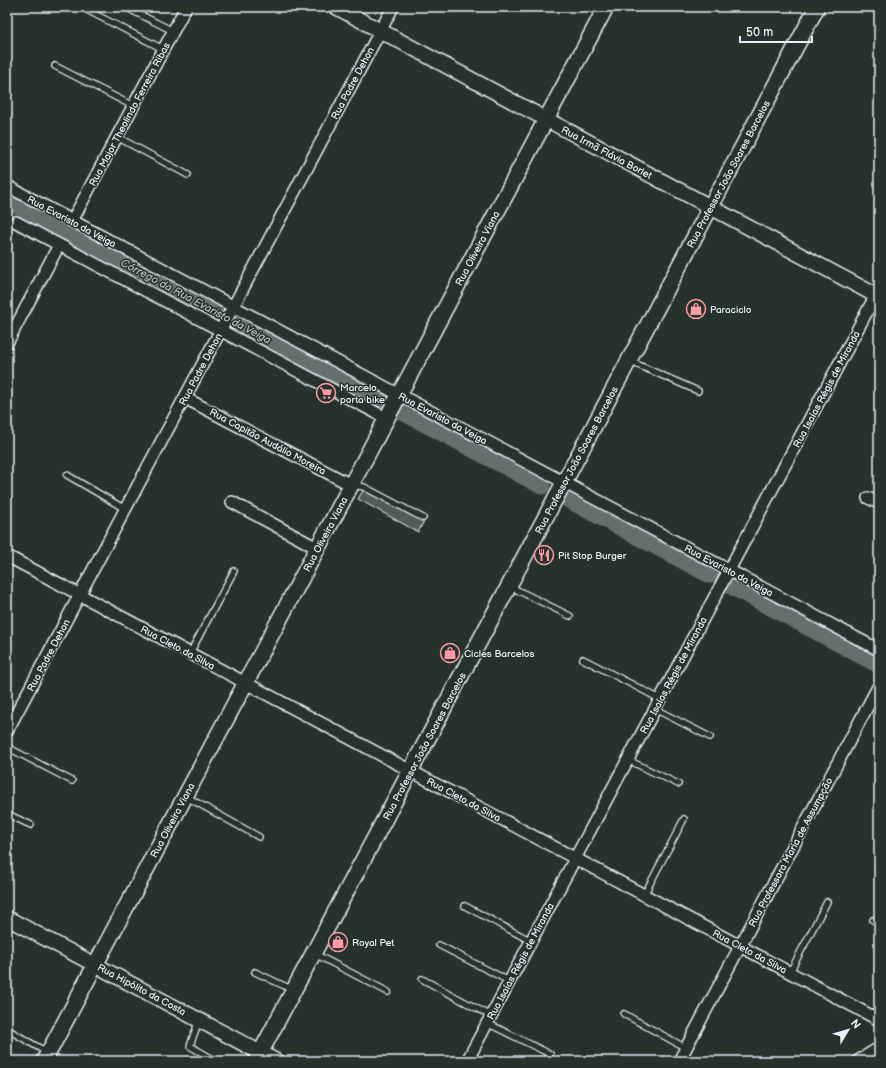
<svg xmlns="http://www.w3.org/2000/svg" width="886" height="1068" viewBox="0 0 886 1068" font-family="'Balsamiq Sans',sans-serif">
<style>
.lines{fill:none;stroke-linecap:round;stroke-linejoin:round}
.river{stroke:#636f6d;stroke-width:17}
.building{fill:#505c59;stroke:#e8f1f8}
.service-casing{stroke:#e8f1f8;stroke-width:8}
.minor-casing{stroke:#e8f1f8;stroke-width:14}
.tertiary-casing{stroke:#e8f1f8;stroke-width:17}
.secondary-casing{stroke:#e8f1f8;stroke-width:18}
.service{stroke:#26332d;stroke-width:5.5}
.minor{stroke:#26332d;stroke-width:11}
.tertiary{stroke:#26332d;stroke-width:14}
.secondary{stroke:#26332d;stroke-width:15}
.labels{text-anchor:middle;stroke-width:3;stroke-linejoin:round;paint-order:stroke}
.street-label{font-size:10px;fill:#e8f1f8;stroke:#26332d}
.poi-label{font-size:10px;fill:#e8f1f8;stroke:#26332d;text-anchor:start}
.water-label{font-size:11px;font-style:italic;fill:#b3bdc0;stroke:#26332d}
</style>
<rect width="100%" height="100%" fill="#26332d"/>
<filter id="ink" filterUnits="userSpaceOnUse"><feTurbulence type="fractalNoise" baseFrequency=".025" numOctaves="2"/><feDisplacementMap in="SourceGraphic" scale="8" xChannelSelector="R" yChannelSelector="G"/><feConvolveMatrix kernelMatrix="1 2 1 2 8 2 1 2 1" color-interpolation-filters="sRGB"/></filter>
<g filter="url(#ink)">
<g class="lines">
<!-- river -->
<path class="river" d="M7 200 385 403
M401 411 542 486
M569 500 710 575
M729 585 877 664"/>
</g>
<!-- building -->
<path class="building" d="M364 489 424 521 418 532 358 499Z"/>
<g class="lines">
<defs>
<path id="service" d="M81 7 163 49
M125 7 173 31
M55 66 133 106
M117 137 188 175
M629 361 698 391
M67 475 125 509
M353 485 364 487 423 518
M509 586 570 616
M190 653 234 571
M583 659 660 699
M655 709 710 737
M7 747 72 781
M628 760 678 784
M185 796 259 837
M7 814 31 825
M644 895 684 819
M465 906 531 941
M873 920 879 923
M439 945 509 981
M313 953 388 992
M255 972 293 990
M790 972 827 902
M422 979 491 1016
M624 1014 686 1048
M199 1020 190 1046 216 1061
M487 1023 550 1054
M7 1029 48 1053"/>
<path id="minor" d="M7 186 879 650
M72 221 186 7
M16 222 386 418
M7 343 59 245
M185 398 351 485
M868 498 879 503
M232 502 317 548
M7 556 879 1020
M7 731 393 7
M467 1061 879 289
M679 1061 879 685
M858 1061 879 1048"/>
<path id="tertiary" d="M336 7 879 297
M7 918 276 1061"/>
<path id="secondary" d="M44 1061 606 7
M256 1061 817 7"/>
</defs>
<!-- service casing -->
<use href="#service" class="service-casing"/>
<!-- minor casing -->
<use href="#minor" class="minor-casing"/>
<!-- tertiary casing -->
<use href="#tertiary" class="tertiary-casing"/>
<!-- secondary casing -->
<use href="#secondary" class="secondary-casing"/>
<!-- service -->
<use href="#service" class="service"/>
<!-- minor -->
<use href="#minor" class="minor"/>
<!-- tertiary -->
<use href="#tertiary" class="tertiary"/>
<!-- secondary -->
<use href="#secondary" class="secondary"/>
</g>
</g>
<!-- icons -->
<defs>
<symbol id="shop-ring" viewBox="-11 -11 22 22"><circle r="9.5" fill="#26332d" stroke="#ff9aa2" stroke-width="1.5"/><path d="M-5-2.5h2.3a2.7 3.5 0 0 1 5.4 0H5L5.5 6h-11ZM-1.5-2.5h3a1.5 2.3 0 0 0-3 0Z" fill="#ff9aa2"/></symbol>
<symbol id="supermarket-ring" viewBox="-11 -11 22 22"><circle r="9.5" fill="#26332d" stroke="#ff9aa2" stroke-width="1.5"/><path d="M-6-5.5h2.5l.6 2H6L4.5 2H-2.5L-4.4-4H-6ZM-1.5 3.2a1.3 1.3 0 1 0 .1 0ZM3 3.2a1.3 1.3 0 1 0 .1 0Z" fill="#ff9aa2"/></symbol>
<symbol id="restaurant-ring" viewBox="-11 -11 22 22"><circle r="9.5" fill="#26332d" stroke="#ff9aa2" stroke-width="1.5"/><path d="M-5-6h1v4h1v-4h1v4h1v-4h1v5L-1.5 .5V6h-2V.5L-5-1ZM5-6V6H3V1.5H1.5Q1.5-4 5-6Z" fill="#ff9aa2"/></symbol>
</defs>
<g fill-rule="evenodd">
<use href="#shop-ring" x="685" y="298" width="22" height="22"/>
<use href="#supermarket-ring" x="315" y="382" width="22" height="22"/>
<use href="#restaurant-ring" x="533" y="544" width="22" height="22"/>
<use href="#shop-ring" x="439" y="642" width="22" height="22"/>
<use href="#shop-ring" x="327" y="931" width="22" height="22"/>
</g>
<g class="labels">
<!-- street labels -->
<g class="street-label">
<text transform="translate(352 83) rotate(-62)" y="4">Rua Padre Dehon</text>
<text transform="translate(129 114) rotate(-62)" y="4">Rua Major Theolindo Ferreira Ribas</text>
<text transform="translate(607 152) rotate(28)" y="4">Rua Irmã Flávia Borlet</text>
<text transform="translate(728 174) rotate(-62)" y="4">Rua Professor João Soares Barcelos</text>
<text transform="translate(72 221) rotate(28)" y="4">Rua Evaristo da Veiga</text>
<text transform="translate(477 248) rotate(-62)" y="4">Rua Oliveira Viana</text>
<text transform="translate(200 369) rotate(-62)" y="4">Rua Padre Dehon</text>
<text transform="translate(826 389) rotate(-62)" y="4">Rua Isaías Régis de Miranda</text>
<text transform="translate(443 418) rotate(28)" y="4">Rua Evaristo da Veiga</text>
<text transform="translate(268 441) rotate(28)" y="4">Rua Capitão Audálio Moreira</text>
<text transform="translate(576 460) rotate(-62)" y="4">Rua Professor João Soares Barcelos</text>
<text transform="translate(325 534) rotate(-62)" y="4">Rua Oliveira Viana</text>
<text transform="translate(729 570) rotate(28)" y="4">Rua Evaristo da Veiga</text>
<text transform="translate(178 647) rotate(28)" y="4">Rua Cleto da Silva</text>
<text transform="translate(48 655) rotate(-62)" y="4">Rua Padre Dehon</text>
<text transform="translate(673 675) rotate(-62)" y="4">Rua Isaías Régis de Miranda</text>
<text transform="translate(424 746) rotate(-62)" y="4">Rua Professor João Soares Barcelos</text>
<text transform="translate(464 799) rotate(28)" y="4">Rua Cleto da Silva</text>
<text transform="translate(172 820) rotate(-62)" y="4">Rua Oliveira Viana</text>
<text transform="translate(790 852) rotate(-62)" y="4">Rua Professora Maria de Assumpção</text>
<text transform="translate(750 951) rotate(28)" y="4">Rua Cleto da Silva</text>
<text transform="translate(520 961) rotate(-62)" y="4">Rua Isaías Régis de Miranda</text>
<text transform="translate(142 989) rotate(28)" y="4">Rua Hipólito da Costa</text>
</g>
<!-- poi labels -->
<g class="poi-label">
<text x="710" y="313">Paraciclo</text>
<text x="340" y="391">Marcelo<tspan x="340" dy="12">porta bike</tspan></text>
<text x="558" y="559">Pit Stop Burger</text>
<text x="464" y="657">Cicles Barcelos</text>
<text x="352" y="946">Royal Pet</text>
</g>
<!-- water labels -->
<g class="water-label">
<text transform="translate(196 301) rotate(28)" y="4">Córrego da Rua Evaristo da Veiga</text>
</g>
</g>
<!-- margin -->
<rect width="886" height="1068" fill="none" stroke="#26332d" stroke-width="24"/>
<rect x="12" y="12" width="862" height="1044" fill="none" stroke="#e8f1f8" stroke-width="1.5" filter="url(#ink)"/>
<!-- north arrow -->
<g transform="translate(848 1030) rotate(52)" stroke="#26332d" stroke-width="3" paint-order="stroke">
<path d="M0-3L7 15L0 10L-7 15Z" fill="#e8f1f8"/>
<text y="-6" font-size="11" font-weight="bold" text-anchor="middle" fill="#e8f1f8">N</text>
</g>
<!-- scale -->
<path d="M740 36v6h72v-6" fill="none" stroke="#e8f1f8" stroke-width="2"/>
<text x="746" y="36" font-size="12" fill="#e8f1f8" stroke="#26332d" stroke-width="3" paint-order="stroke">50 m</text>
</svg>
